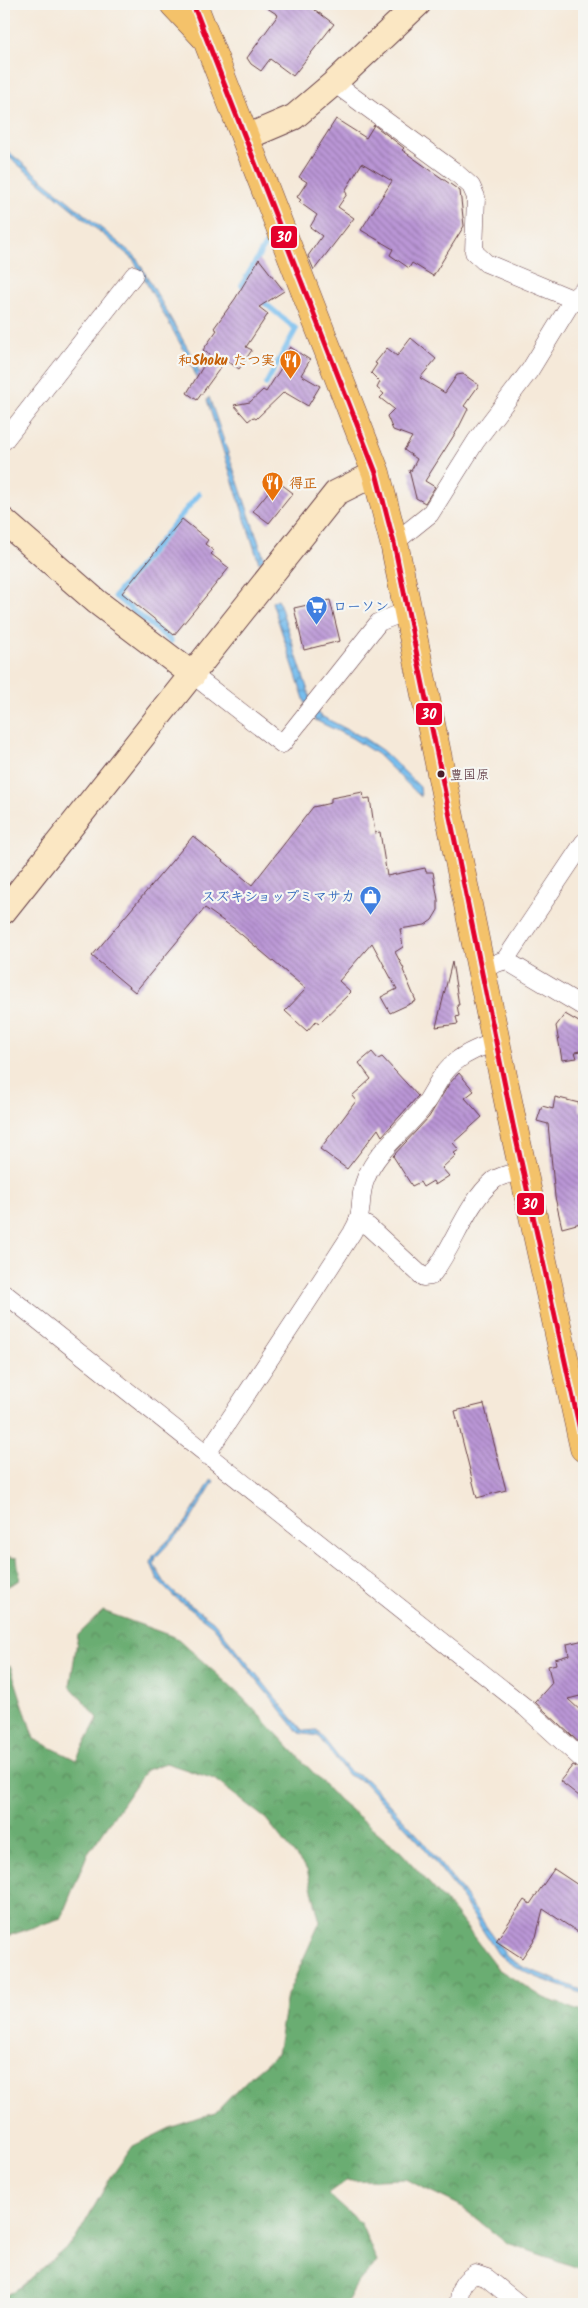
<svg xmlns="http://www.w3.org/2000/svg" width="588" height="2308" viewBox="0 0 588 2308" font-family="Kalam,'Klee One',sans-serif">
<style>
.forest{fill:url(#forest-crowns);stroke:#5a664e}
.water{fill:url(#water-waves);stroke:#606e8c}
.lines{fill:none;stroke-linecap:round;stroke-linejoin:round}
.stream{stroke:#76bdee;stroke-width:5.5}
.building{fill:url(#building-back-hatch)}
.street-casing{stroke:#643d45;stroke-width:19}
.secondary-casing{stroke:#643d45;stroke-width:27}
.primary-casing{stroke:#643d45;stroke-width:29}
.highway-casing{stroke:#643d45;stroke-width:29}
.street{stroke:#fff;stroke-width:18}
.secondary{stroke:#fbe7c3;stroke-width:25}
.primary{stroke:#f4c26a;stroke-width:28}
.highway{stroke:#f4c26a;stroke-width:28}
.bus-1-casing{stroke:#f6f6f2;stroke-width:9}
.bus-1{stroke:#e4002b;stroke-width:5}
.bus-dot{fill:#4a1f2b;stroke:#f6f6f2;stroke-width:2}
.labels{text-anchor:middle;stroke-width:4.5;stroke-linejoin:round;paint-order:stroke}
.bus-label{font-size:13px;fill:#4a1f2b;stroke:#f6f6f2;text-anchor:start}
.food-label{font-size:14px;font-weight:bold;fill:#c56008;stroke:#f6f6f2;text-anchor:end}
.shop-label{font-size:14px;font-weight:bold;fill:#366cbe;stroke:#f6f6f2;text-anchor:start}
.line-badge{stroke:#f6f6f2;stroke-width:2}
.badge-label{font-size:14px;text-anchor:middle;font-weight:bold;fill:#fff}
</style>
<defs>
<pattern id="forest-crowns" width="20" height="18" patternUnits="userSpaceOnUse" patternTransform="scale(1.25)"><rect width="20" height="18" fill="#6bad72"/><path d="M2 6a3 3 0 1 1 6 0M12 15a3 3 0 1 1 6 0" fill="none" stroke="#5a8c5e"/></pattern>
<pattern id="water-waves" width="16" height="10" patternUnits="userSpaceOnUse" patternTransform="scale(1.25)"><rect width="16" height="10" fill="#76bdee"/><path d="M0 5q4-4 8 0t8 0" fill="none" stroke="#6399c1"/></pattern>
<pattern id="building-back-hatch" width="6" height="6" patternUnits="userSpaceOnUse" patternTransform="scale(1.25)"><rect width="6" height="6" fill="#ba96d6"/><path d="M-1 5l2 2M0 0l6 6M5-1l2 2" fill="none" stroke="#997aae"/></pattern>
</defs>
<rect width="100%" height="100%" fill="#f6f6f2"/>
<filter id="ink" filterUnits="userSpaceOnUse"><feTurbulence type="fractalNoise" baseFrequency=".02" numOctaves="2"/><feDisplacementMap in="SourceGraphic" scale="10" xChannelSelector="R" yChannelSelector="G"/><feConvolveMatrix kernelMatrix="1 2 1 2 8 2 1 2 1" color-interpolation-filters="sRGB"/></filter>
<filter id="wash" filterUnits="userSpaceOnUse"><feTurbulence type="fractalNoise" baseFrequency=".0096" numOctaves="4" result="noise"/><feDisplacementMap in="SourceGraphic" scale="20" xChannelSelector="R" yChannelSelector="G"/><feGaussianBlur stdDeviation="1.12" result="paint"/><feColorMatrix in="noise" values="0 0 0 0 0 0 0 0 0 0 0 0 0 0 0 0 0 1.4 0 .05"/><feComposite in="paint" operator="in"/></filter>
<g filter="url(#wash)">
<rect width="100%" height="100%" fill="#f5e9d9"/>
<!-- forest -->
<path class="forest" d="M4 1556 17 1558 20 1580 4 1588Z
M103 1611 177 1638 243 1698 339 1800 401 1852 454 1911 498 1969 544 1998 584 2013V2270L505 2242 459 2205 405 2179 346 2181 328 2194 361 2224 377 2262 355 2287 346 2304H4V2297L22 2286 75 2240 111 2177 133 2146 172 2127 215 2113 252 2075 277 2054 287 1995 320 1922 307 1870 266 1819 214 1779 166 1763 146 1770 87 1855 61 1918 8 1936 4 1933V1667L10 1665 34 1739 76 1760 98 1718 70 1686 78 1635Z"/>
<!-- water -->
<path class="water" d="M4 148 136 257 193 358 204 382 200 386 190 361 133 259 4 153Z
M209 397 264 558 259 563 207 400Z
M278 599 310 697 319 715 364 738 383 751 420 787 421 797 377 754 352 738 315 720 305 702 272 602Z
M212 1479 214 1481 190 1521 156 1557 154 1565 167 1586 178 1596 213 1621 301 1729 304 1731 317 1730 349 1771 367 1780 422 1840 462 1891 507 1957 523 1967 584 1991V1994C556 1984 521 1975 498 1954L456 1889 419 1842 365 1783 348 1775 318 1736 299 1733 213 1626 174 1597 158 1581 151 1563 153 1556 186 1522Z"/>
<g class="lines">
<!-- stream -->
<path class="stream" d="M248 289 242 285 265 245
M261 300 296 329 266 384
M171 641 115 596 199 494"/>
</g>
<g id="blocks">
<!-- building -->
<path class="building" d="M261 4H307L334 24 293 76 270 59 261 71 251 64 247 58 278 15Z
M336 119 366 138 374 125 404 148 402 150 460 191 464 226 433 276 412 263 409 268 390 255 393 249 361 230 392 181 362 163 345 191 347 194 338 207 354 218 314 270 308 256 322 236 310 227 317 215 299 202 301 200 297 197 307 182 299 177Z
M259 259 284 291 259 307 268 314 246 347 252 350 239 369 226 360 197 400 187 393 210 355 203 350 217 330 214 328 235 299Z
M411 338 436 359 420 378 445 393 457 375 463 374 479 385 464 406 468 409 458 429 425 481 435 487 425 503 416 498 409 470 411 471 417 459 404 450 412 437 393 430 387 416 394 409 380 398 384 394 377 388 380 382 371 373 377 364 375 363 387 348 397 356Z
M290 347 310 360 301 375 320 386 308 406 284 392 256 419 253 417 248 421 234 405 250 402 263 390 266 392 283 365 280 363Z
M277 481 293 493 269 523 253 511Z
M182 519 208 540 205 544 214 551 211 554 229 568 174 635 122 593Z
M330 600 340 641 304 650 294 608Z
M363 792 364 799 370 798 375 833 380 832 387 876 425 868 426 872H433L438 900V910L432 920 425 925 400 929 403 947 395 952 404 969 403 970 416 1001 390 1013 381 997 397 989 372 943 339 981 351 992 319 1023 316 1021 307 1031 285 1011 306 989 236 930 205 908 135 992 92 956 193 836 252 885 313 807 331 803V798Z
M452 962 459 1005H457L459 1016 456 1017 458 1024 436 1027Z
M565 1014 584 1025V1044L580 1051 575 1052 577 1058 562 1060 556 1026Z
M372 1052 378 1059 382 1057 418 1096 382 1136 378 1129 347 1169 320 1149 356 1101 352 1096 371 1079 359 1063Z
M459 1073 474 1091 465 1098 482 1117 453 1143 459 1150 454 1153 456 1155 442 1168 449 1176 435 1185 433 1181 423 1187 420 1182 412 1186 393 1156 429 1117 449 1084Z
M555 1097 579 1103V1110L584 1112V1222L562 1228 555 1197 548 1124 537 1121 542 1106 553 1109Z
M484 1404 506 1490 477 1498 455 1411Z
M584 1640V1695L568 1699 584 1714V1747L535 1702 552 1683 548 1666 556 1664 555 1659 569 1655 567 1644Z
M573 1765 584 1771V1800L560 1781Z
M554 1869 584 1889V1936L543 1909 536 1937 522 1958 496 1941 524 1900 530 1904Z"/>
</g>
</g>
<g filter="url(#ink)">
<use href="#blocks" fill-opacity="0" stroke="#643d45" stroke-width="1"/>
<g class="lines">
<defs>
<path id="street" d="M334 83 454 171 471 186 476 197 474 252 486 263 584 304
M4 441 134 275
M394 543 430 514 476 441 530 370 574 298 584 289
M193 675 282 744 379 622 407 611
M505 960 584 1007
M481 969 505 960 584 842
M359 1221 369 1227 423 1277 431 1276C454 1247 465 1205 494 1180 501 1175 514 1173 523 1170
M4 1293 526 1708 584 1761
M206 1455C255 1381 304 1308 352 1233 366 1210 357 1199 366 1178 377 1151 402 1133 420 1111 433 1095 439 1074 455 1062 467 1052 481 1047 496 1042
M459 2304C459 2289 462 2281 475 2274L487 2278 519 2304"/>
<path id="secondary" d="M247 137 294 117 334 83 418 4
M4 521 97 602 193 675
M4 911 336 493 376 473"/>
<path id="primary" d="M193 4 376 473 394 543 513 1125 584 1448"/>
<path id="highway" d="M174 4 207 39"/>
</defs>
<!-- street casing -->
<use href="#street" class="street-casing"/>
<!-- secondary casing -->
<use href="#secondary" class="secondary-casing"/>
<!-- primary casing -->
<use href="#primary" class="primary-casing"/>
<!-- highway casing -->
<use href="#highway" class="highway-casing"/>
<!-- street -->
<use href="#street" class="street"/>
<!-- secondary -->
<use href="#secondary" class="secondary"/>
<!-- primary -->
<use href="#primary" class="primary"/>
<!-- highway -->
<use href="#highway" class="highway"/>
<defs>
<path id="bus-1" d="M193 4 376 473 394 543 513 1125 584 1448"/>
</defs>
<!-- bus-1 casing -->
<use href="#bus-1" class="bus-1-casing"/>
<!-- bus-1 -->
<use href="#bus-1" class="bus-1"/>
</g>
</g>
<!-- icons -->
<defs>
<symbol id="restaurant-pin" viewBox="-11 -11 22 30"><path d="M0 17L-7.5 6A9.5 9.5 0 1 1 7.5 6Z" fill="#e8710a" stroke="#f6f6f2"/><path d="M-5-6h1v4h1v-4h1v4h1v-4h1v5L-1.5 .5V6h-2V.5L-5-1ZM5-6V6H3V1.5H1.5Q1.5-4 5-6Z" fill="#fff"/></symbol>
<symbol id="supermarket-pin" viewBox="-11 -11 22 30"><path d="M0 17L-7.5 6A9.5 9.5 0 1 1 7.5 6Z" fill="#3f7fe0" stroke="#f6f6f2"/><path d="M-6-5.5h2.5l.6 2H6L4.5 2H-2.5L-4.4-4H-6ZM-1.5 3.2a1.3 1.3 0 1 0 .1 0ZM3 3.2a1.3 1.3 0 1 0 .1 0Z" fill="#fff"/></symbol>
<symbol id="shop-pin" viewBox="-11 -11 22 30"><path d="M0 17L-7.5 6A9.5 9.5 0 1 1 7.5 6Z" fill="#3f7fe0" stroke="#f6f6f2"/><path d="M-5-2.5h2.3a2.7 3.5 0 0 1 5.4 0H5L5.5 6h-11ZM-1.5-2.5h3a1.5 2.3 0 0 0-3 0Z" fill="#fff"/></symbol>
</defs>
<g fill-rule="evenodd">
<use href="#restaurant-pin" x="278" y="348" width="25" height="34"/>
<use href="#restaurant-pin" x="260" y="470" width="25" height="34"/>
<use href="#supermarket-pin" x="304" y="594" width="25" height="34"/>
<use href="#shop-pin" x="358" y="884" width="25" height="34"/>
</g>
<!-- markers -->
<circle class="bus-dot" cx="441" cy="774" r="4.5"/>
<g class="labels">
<!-- bus labels -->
<g class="bus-label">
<text x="450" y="779">豊国原</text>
</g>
<!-- food labels -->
<g class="food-label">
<text x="275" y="365">和Shoku たつ実</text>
<text x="289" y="488" text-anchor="start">得正</text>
</g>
<!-- shop labels -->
<g class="shop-label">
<text x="333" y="611">ローソン</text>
<text x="355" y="901" text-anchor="end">スズキショップミマサカ</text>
</g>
</g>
<g class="line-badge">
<rect x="270" y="225" width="28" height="24" rx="5" fill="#e4002b"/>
<rect x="415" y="702" width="28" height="24" rx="5" fill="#e4002b"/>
<rect x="516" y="1192" width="29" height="24" rx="5" fill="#e4002b"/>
</g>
<g class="badge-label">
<text x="284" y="242">30</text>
<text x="429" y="719">30</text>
<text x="530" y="1209">30</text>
</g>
<!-- margin -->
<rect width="588" height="2308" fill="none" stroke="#f6f6f2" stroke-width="20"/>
</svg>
